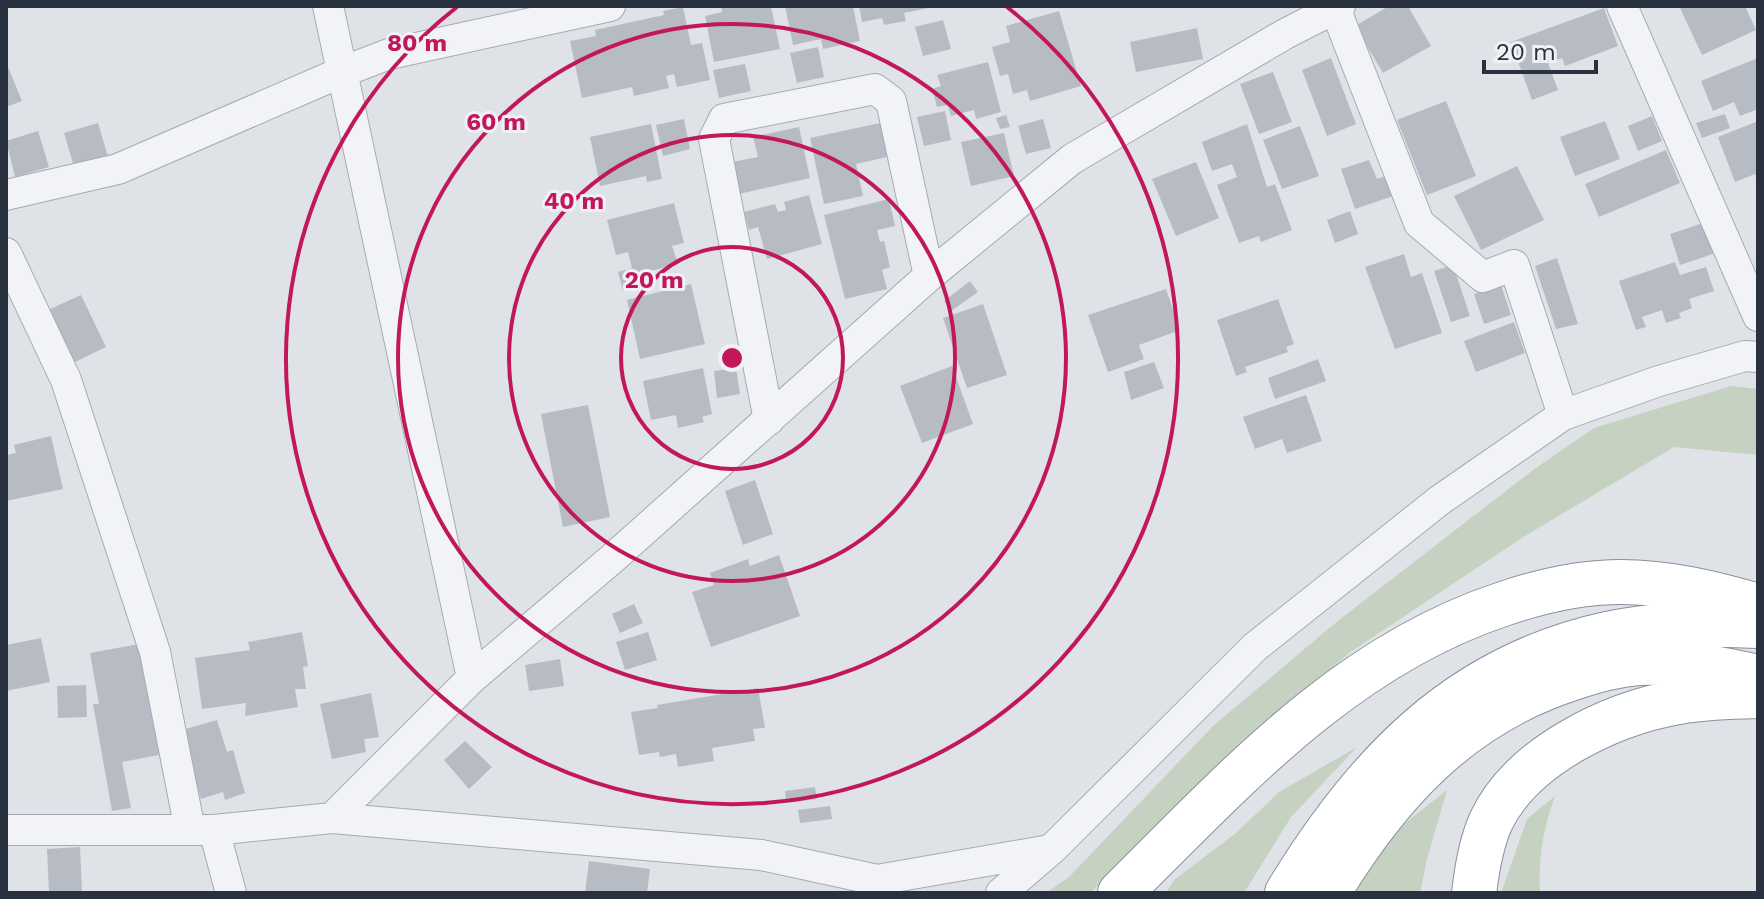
<svg xmlns="http://www.w3.org/2000/svg" width="1764" height="899" viewBox="0 0 1764 899" font-family="'Work Sans',sans-serif">
<style>
.green{fill:#c5d1c1}
.building{fill:#b7bcc4}
.lines{fill:none;stroke-linecap:round;stroke-linejoin:round}
.minor-casing{stroke:#a5aab2;stroke-width:32}
.motorway-casing{stroke:#88909d;stroke-width:46}
.minor{stroke:#f2f3f6;stroke-width:30}
.motorway{stroke:#fff;stroke-width:44}
.ring{fill:none;stroke:#c2185b;stroke-width:4}
.centre{fill:#c2185b;stroke:#eff1f5;stroke-width:4}
.ring-label{font-size:24px;text-anchor:middle;font-weight:bold;fill:#c2185b;stroke:#eff1f5;stroke-width:6;stroke-linejoin:round;paint-order:stroke}
</style>
<rect width="100%" height="100%" fill="#dfe3e8"/>
<!-- green -->
<path class="green" d="M1731 386 1758 389V455L1674 447 1525 536 1349 653 1257 734 1090 893H1046L1069 877 1213 726 1339 620 1533 470 1594 428Z
M1357 747 1291 817 1244 893H1166L1174 880 1236 833 1279 792Z
M1447 790 1427 859 1420 893H1351L1400 827Z
M1555 796C1543 829 1538 859 1540 893H1501L1527 819Z"/>
<!-- building -->
<path class="building" d="M721 6H771L780 49 714 62 705 16 722 12Z
M785 6H853L860 41 823 49 821 39 793 45Z
M859 6H933V7L904 13 906 21 884 25 882 18 862 22Z
M1389 6H1408L1431 46 1383 73 1355 26Z
M1679 6H1745L1756 30 1702 55Z
M683 7 691 45 702 43 710 80 677 87 674 74 666 76 669 88 634 96 632 87 582 98 570 41 596 36 595 30 664 15 663 11Z
M1604 8 1618 46 1565 66 1562 58 1548 63 1558 90 1532 100 1511 42Z
M1059 11 1081 86 1030 101 1027 90 1013 94 1008 74 1000 76 992 47 1010 42 1006 26Z
M943 20 951 49 923 56 915 27Z
M1197 28 1203 59 1136 72 1130 42Z
M818 47 824 77 797 83 790 53Z
M1331 58 1356 124 1327 136 1302 70Z
M1758 58V109L1740 116 1734 102 1713 111 1701 81Z
M6 62 22 101 6 107Z
M988 62 1001 112 976 119 974 110 951 116 948 105 937 107 932 89 941 86 937 75Z
M745 64 751 91 719 98 713 70Z
M1273 72 1292 122 1259 134 1240 84Z
M1446 101 1476 176 1427 195 1397 120Z
M945 111 951 140 924 146 917 117Z
M1725 114 1730 128 1702 138 1696 123Z
M1006 115 1010 127 1000 129 996 118Z
M1652 116 1662 141 1638 151 1628 126Z
M684 119 690 149 663 156 656 125Z
M1043 119 1051 148 1026 154 1018 126Z
M1605 121 1620 159 1575 176 1560 137Z
M1758 121V182L1755 174 1735 182 1718 137Z
M98 123 109 160 75 170 64 133Z
M880 123 887 157 856 164 863 196 824 204 810 138Z
M651 124 662 179 647 182 646 176 600 186 590 137Z
M1247 124 1267 187 1275 184 1292 230 1261 242 1259 236 1239 243 1217 185 1237 177 1232 164 1212 171 1202 142Z
M1300 126 1319 176 1282 189 1263 140Z
M799 127 810 178 739 194 732 162 758 157 753 137Z
M38 131 49 167 15 177 6 141Z
M1004 133 1014 176 971 186 961 142Z
M1666 150 1680 183 1599 217 1585 184Z
M1369 160 1377 179 1385 176 1393 196 1355 209 1341 169Z
M1196 162 1219 218 1176 236 1152 179Z
M1517 166 1544 220 1481 250 1454 196Z
M809 195 822 244 767 259 758 227 749 230 744 212 775 204 778 212 786 210 784 202Z
M889 199 895 226 877 230 880 242 884 241 890 267 882 270 887 289 845 299 824 215Z
M674 203 684 243 672 246 678 264 631 276 634 288 623 291 618 272 632 268 628 252 616 255 607 220Z
M1350 211 1358 234 1335 243 1327 220Z
M1703 223 1713 254 1680 265 1670 234Z
M1404 254 1411 277 1422 273 1442 333 1395 349 1365 267Z
M1557 258 1578 324 1556 329 1535 266Z
M1675 262 1680 275 1706 267 1714 291 1689 299 1692 308 1679 313 1681 318 1666 323 1662 310 1642 317 1646 327 1636 330 1619 281Z
M1453 265 1470 316 1451 322 1434 271Z
M970 281 978 292 951 311 944 301Z
M691 284 705 344 640 359 627 300Z
M1501 285 1511 315 1484 324 1474 294Z
M1166 289 1180 330 1139 345 1144 359 1108 372 1088 315Z
M81 295 106 347 73 363 48 310Z
M1278 299 1294 344 1286 347 1288 352 1245 367 1247 372 1236 376 1217 320Z
M983 304 1007 375 967 388 943 318Z
M1514 322 1525 353 1476 372 1464 341Z
M1318 359 1326 381 1275 399 1268 378Z
M1154 362 1164 388 1131 400 1124 372Z
M952 366 973 424 922 443 900 386Z
M703 368 712 414 702 417 704 422 678 428 676 415 651 420 643 381Z
M736 368 740 394 717 398 714 371Z
M1306 395 1322 441 1287 453 1282 439 1255 449 1243 417Z
M588 405 610 517 563 527 541 414Z
M51 436 63 489 6 501V455L16 453 14 445Z
M755 480 773 534 743 545 725 491Z
M779 555 800 616 711 647 692 592 714 585 710 573 748 559 750 566Z
M634 604 643 623 620 633 612 614Z
M302 632 308 666 303 667 306 689H295L298 707 245 716 246 703 202 709 195 658 250 650 248 642Z
M648 632 657 660 625 670 616 642Z
M41 638 50 682 6 691V645Z
M139 644 159 755 122 762 131 808 112 811 93 704H99L90 653Z
M560 659 564 686 529 691 525 665Z
M86 685 87 717 58 718 57 686Z
M758 688 765 728 753 729 755 741 712 748 714 761 678 767 676 754 660 757 659 752 639 755 631 712 658 708 657 705Z
M371 693 379 737 364 739 366 752 332 759 320 704Z
M217 720 227 752 233 750 245 793 225 800 223 792 201 799 182 730Z
M465 741 492 767 469 789 444 760Z
M815 787 817 799 786 803 785 791Z
M830 806 832 819 800 823 798 810Z
M80 847 82 892 49 893 47 849Z
M589 861 650 869 647 893H585Z"/>
<g class="lines">
<defs>
<path id="minor" d="M328 6 472 678
M1622 6 1758 316
M1335 8 1419 223 1483 277 1514 265 1563 415
M6 195 118 169 342 72 389 54 610 6
M6 253 66 380 155 652 190 830
M769 420 714 139 724 119 875 89 891 101 929 276
M332 818 761 855 877 880 1050 850
M6 830H214L332 818 472 678 613 558 929 276 1072 159 1285 34 1340 6
M214 830 231 893
M1001 893 1052 849 1255 647 1440 500 1563 415 1659 381 1745 356 1758 357"/>
<path id="motorway" d="M1120 893C1235 779 1345 656 1503 604 1541 591 1581 582 1621 582 1668 582 1713 593 1758 606
M1287 893C1364 766 1457 667 1607 634 1656 623 1708 624 1758 626
M1328 893C1388 794 1460 714 1573 678 1593 671 1616 665 1638 663 1678 661 1719 668 1758 677
M1474 893C1477 869 1481 843 1491 821 1522 756 1610 714 1678 702 1704 697 1731 697 1758 696"/>
</defs>
<!-- minor casing -->
<use href="#minor" class="minor-casing"/>
<!-- motorway casing -->
<use href="#motorway" class="motorway-casing"/>
<!-- minor -->
<use href="#minor" class="minor"/>
<!-- motorway -->
<use href="#motorway" class="motorway"/>
</g>
<!-- distance rings -->
<g class="ring">
<circle cx="732" cy="358" r="111"/>
<circle cx="732" cy="358" r="223"/>
<circle cx="732" cy="358" r="334"/>
<path d="M1007 7A446 446 0 1 1 457 7"/>
</g>
<circle cx="732" cy="358" r="12" class="centre"/>
<g class="ring-label">
<text x="417" y="51">80 m</text>
<text x="496" y="130">60 m</text>
<text x="574" y="209">40 m</text>
<text x="654" y="288">20 m</text>
</g>
<!-- border -->
<rect width="1764" height="899" fill="none" stroke="#29303e" stroke-width="16"/>
<!-- scale -->
<path d="M1484 60v12h112v-12" fill="none" stroke="#29303e" stroke-width="4"/>
<text x="1496" y="60" font-size="24" fill="#29303e" stroke="#eff1f5" stroke-width="6" paint-order="stroke">20 m</text>
</svg>
